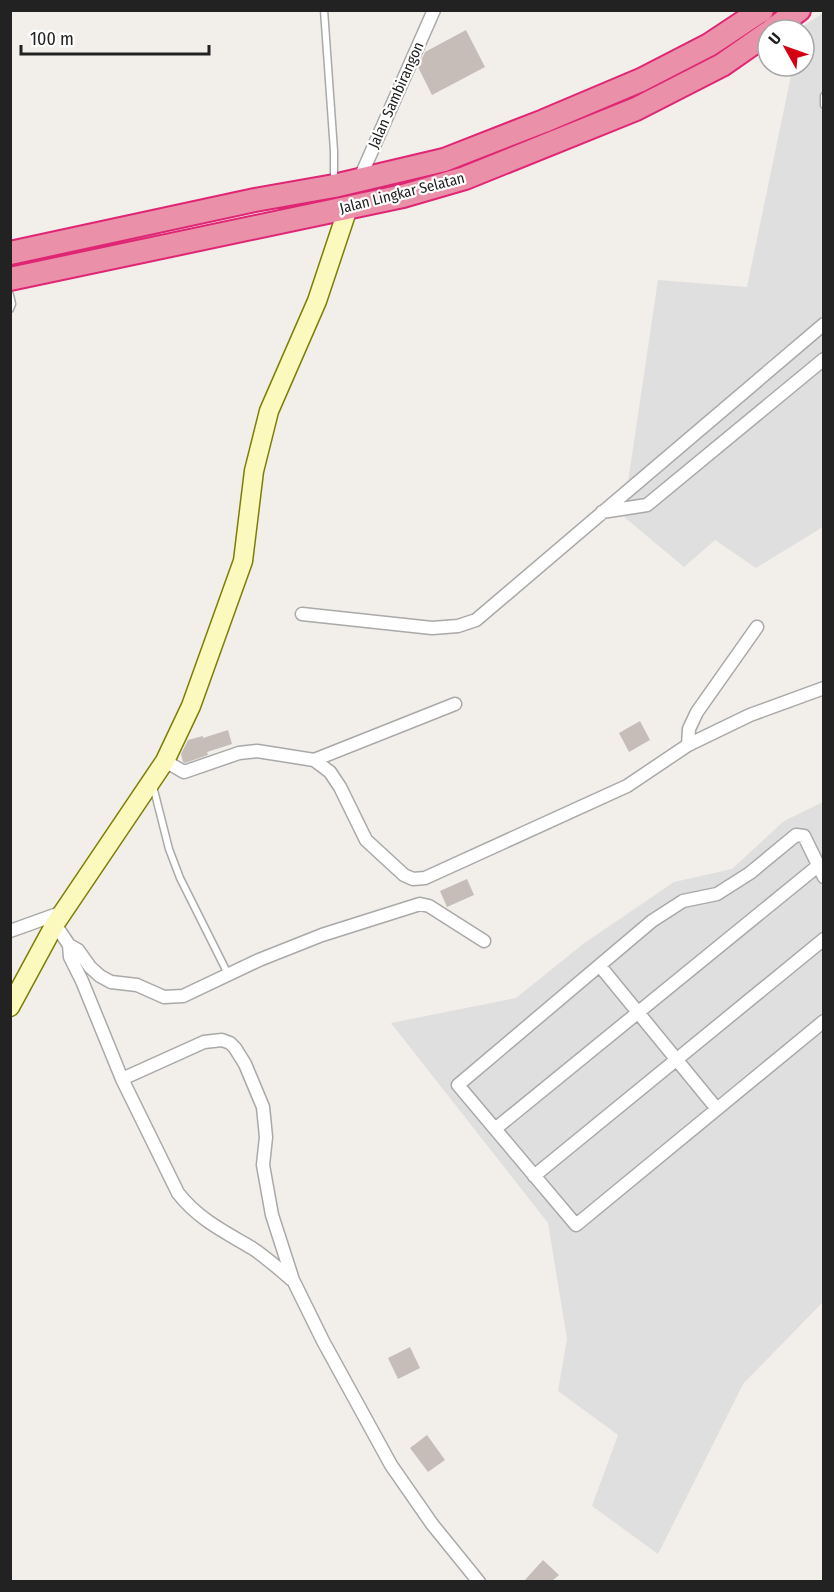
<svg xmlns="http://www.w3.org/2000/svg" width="834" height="1592" viewBox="0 0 834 1592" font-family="'Fira Sans Condensed',sans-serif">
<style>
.residential{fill:#e0dfdf}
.building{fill:#c7bdb8}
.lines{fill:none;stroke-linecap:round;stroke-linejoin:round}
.lane-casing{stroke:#a9a9a9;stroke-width:9}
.street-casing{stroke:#a9a9a9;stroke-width:15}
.secondary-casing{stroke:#7c7f03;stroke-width:21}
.highway-casing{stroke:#df2675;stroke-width:26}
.lane{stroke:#fff;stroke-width:6}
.street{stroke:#fff;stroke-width:12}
.secondary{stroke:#fbf9be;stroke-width:18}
.highway{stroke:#ea90a8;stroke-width:22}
.labels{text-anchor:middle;stroke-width:4.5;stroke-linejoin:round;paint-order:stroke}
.street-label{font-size:15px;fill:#222;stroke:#fff}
</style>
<rect width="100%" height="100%" fill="#f2eee9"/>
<!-- residential -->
<path class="residential" d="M823 13V527L756 568 715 540 684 567 623 516 658 280 747 287 793 66H804V30H800V28Z
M823 802V1302L743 1384 658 1554 592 1506 618 1435 558 1391 567 1339 548 1223 391 1023 516 998 583 944 674 882 732 869 784 821Z"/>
<!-- building -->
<path class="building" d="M466 30 485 67 432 95 418 67 425 52Z
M640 721 650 740 629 752 619 733Z
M228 730 232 744 207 752 208 755 185 763 183 762 181 754 188 740 203 736V738Z
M467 879 474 895 447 907 440 891Z
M410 1347 420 1368 398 1379 388 1358Z
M427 1435 445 1460 428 1472 410 1448Z
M543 1560 559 1575 552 1581H524Z"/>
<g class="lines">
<defs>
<path id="lane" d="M324 10 334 151V183
M824 96V105
M10 295 12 304 10 309
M153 786 169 849 180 878 229 976"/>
<path id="street" d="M359 180 434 10
M602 512 647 505 824 359
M302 614 432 628 458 626 476 620 824 324
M688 745 689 729 697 712 757 627
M314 760 455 704
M165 761 184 772 239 753 257 751 314 760 330 772 340 787 366 840 404 875 413 879 425 878 627 786 688 745 750 715 824 688
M824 877 804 836 796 835 750 873 717 894 683 901 652 921 458 1085 576 1225 824 1021
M55 924 69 945 70 957 82 981 122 1079 204 1042 222 1040 230 1043 235 1048 245 1064 263 1107 266 1137 263 1165 272 1215 293 1280 323 1341 391 1465 432 1524 479 1582
M10 931 63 912
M69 945 78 950 90 967 100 976 111 982 137 985 164 997 183 996 259 960 322 935 420 904 429 906 484 941
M600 966 717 1109
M122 1079 178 1193C198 1219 225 1232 252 1248 266 1257 279 1269 292 1280
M495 1129 819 865
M534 1176 824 939"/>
<path id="secondary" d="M10 1007 55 924 165 761 191 706 243 561 254 471 269 411 317 301 348 208"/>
<path id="highway" d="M772 30 799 10
M10 253 255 200 334 186 444 160 544 121 641 80 709 45 762 10
M10 279 403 196 465 178 636 109 722 65 768 33"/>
</defs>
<!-- lane casing -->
<use href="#lane" class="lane-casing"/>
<!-- street casing -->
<use href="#street" class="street-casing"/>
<!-- secondary casing -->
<use href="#secondary" class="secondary-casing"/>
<!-- highway casing -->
<use href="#highway" class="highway-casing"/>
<!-- lane -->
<use href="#lane" class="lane"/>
<!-- street -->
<use href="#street" class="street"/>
<!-- secondary -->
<use href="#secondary" class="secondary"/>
<!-- highway -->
<use href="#highway" class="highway"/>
</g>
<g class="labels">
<!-- street labels -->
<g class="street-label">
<text transform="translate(396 95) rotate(-66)" y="5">Jalan Sambirangon</text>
<text transform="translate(402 193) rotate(-14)" y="5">Jalan Lingkar Selatan</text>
</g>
</g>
<!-- border -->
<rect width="834" height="1592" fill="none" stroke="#222222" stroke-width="24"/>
<!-- north arrow -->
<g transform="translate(786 48) rotate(310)"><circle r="28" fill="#ffffff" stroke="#a7a7a7" stroke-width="1.5"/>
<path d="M0-4.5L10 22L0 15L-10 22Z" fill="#d40011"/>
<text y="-9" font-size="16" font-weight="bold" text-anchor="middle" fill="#222222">U</text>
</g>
<!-- scale -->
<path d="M21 45v9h188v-9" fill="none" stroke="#222222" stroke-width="3"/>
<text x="30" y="45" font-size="18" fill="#222222" stroke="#ffffff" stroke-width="4.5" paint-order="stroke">100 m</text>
</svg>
